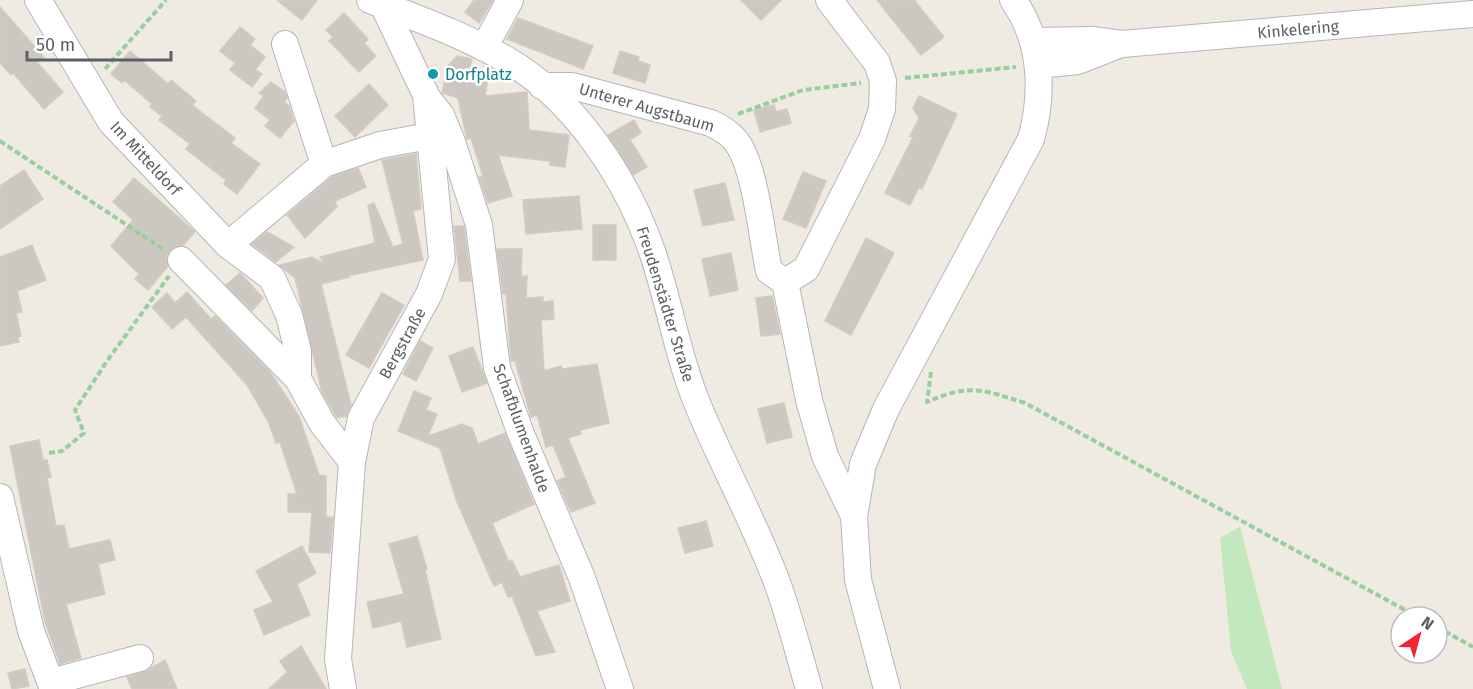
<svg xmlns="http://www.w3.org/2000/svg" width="1473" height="689" viewBox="0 0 1473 689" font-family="'Fira Sans',sans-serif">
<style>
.green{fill:#c3e8bd}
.building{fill:#ccc7c1;stroke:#d4cbc0;stroke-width:1.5}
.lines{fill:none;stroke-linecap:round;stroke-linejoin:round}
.minor-casing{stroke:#b3b7bb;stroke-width:28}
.path{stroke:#98cf9f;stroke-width:4;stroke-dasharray:6 3;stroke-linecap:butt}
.minor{stroke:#fff;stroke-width:26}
.culture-dot{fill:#0f9aa8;stroke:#fff;stroke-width:2}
.labels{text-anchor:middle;stroke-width:5;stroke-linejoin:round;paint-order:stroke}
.street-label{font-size:16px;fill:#5b6064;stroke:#fff}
.culture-label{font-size:16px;fill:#0d838f;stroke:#fff;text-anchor:start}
</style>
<rect width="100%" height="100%" fill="#efeae2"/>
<!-- green -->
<path class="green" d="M1240 527 1282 689H1247L1231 651 1220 538Z"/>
<!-- building -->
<path class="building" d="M277 0H317L302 20Z
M474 0H493L479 23 465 12Z
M741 0H781L761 20Z
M877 0H914L944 37 921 55Z
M0 7 44 57 37 62 63 92 44 109 13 73 11 75 0 63Z
M344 13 368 39 364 43 376 56 359 72 329 41 333 37 326 30Z
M518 18 593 46 583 69 507 39Z
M240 27 255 39 250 45 265 57 255 70 262 74 252 87 230 70 235 63 220 51Z
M130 51 168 84 171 80 196 101 192 105 235 138 231 143 260 164 237 194 224 184 226 180 186 149 190 144 159 120 162 116 150 107 152 104 124 80 122 83 111 74Z
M620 51 639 57 638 61 650 65 645 83 613 73Z
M457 56 472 59 469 70 489 72 485 96 527 92 529 130 569 135 565 167 550 165V161L498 155 512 196 488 203 479 177 483 176 471 138 467 139 458 98 442 93 448 66Z
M271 82 285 92 287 98 284 102 289 106 294 121 280 138 265 126 270 120 255 108 264 96 259 93Z
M369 84 388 105 355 137 335 116Z
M919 96 957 114 922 189 919 187 910 205 885 193 913 137 910 136 919 118 913 108Z
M774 105 776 112 787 109 791 123 760 132 754 110Z
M634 120 641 133 630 140 647 167 633 175 608 135Z
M416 154 421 209 413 211 423 260 347 276 349 277 321 284 351 405 346 416 337 418 322 392 295 278 279 265 312 257 325 264 320 257 375 243 368 205 374 203 393 247 403 244 382 160Z
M358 168 366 187 335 201 337 207 305 238 287 215 332 177Z
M24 170 43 199 0 229V186Z
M803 172 826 181 806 228 783 219Z
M134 178 195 232 183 245 170 250 166 257 168 266 148 290 135 279 139 274 111 246 133 220 113 202Z
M725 183 734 220 703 226 694 190Z
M579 196 582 229 526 234 523 200Z
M593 225H616V260H593Z
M454 226H464V228L471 281H460Z
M267 232 294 247 276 262 252 244Z
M866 238 894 253 851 335 825 321Z
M32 245 46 280 17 291 22 312 16 313 21 336 18 337 19 342 0 346V257Z
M497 249H522L521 277 527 276 526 298 543 297V302L553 301 554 319 541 320 544 371 561 366 562 369 597 364 609 423 580 430 581 434 568 438 595 503 571 512 557 481 566 477 553 445 546 447 537 415 531 417 515 361H511L506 294H503Z
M731 253 738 290 710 296 702 259Z
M240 273 263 298 252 311 226 285Z
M187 292 211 319 215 316 270 372 299 416 319 475 326 476V517H333L330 553 309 552 312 512H288V494H297L280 442 276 443 268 421 247 385 186 317 172 329 152 307 167 293 175 303Z
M382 293 404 305 369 368 346 355Z
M772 296 780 334 761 336 756 298Z
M420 341 433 348 416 381 403 374Z
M473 347 487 383 462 392 449 356Z
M414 391 431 398 426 410 437 414 428 436 462 424 472 428 478 444 505 433 534 504 492 523 509 562 512 560 520 577 559 565 570 601 537 611 555 652 536 656 512 596 508 597 502 582 494 586 457 502 440 448 398 431Z
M784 403 792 437 767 443 758 409Z
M39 440 43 460H47L51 477 47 478 56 526 64 525 69 549 110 540 115 560 98 564 105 594 66 604 81 658 60 664 45 622 10 446Z
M706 521 713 546 685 553 678 528Z
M417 536 427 569 425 570 441 639 407 647 401 621 373 628 367 602 404 594 389 544Z
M302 546 316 573 297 584 310 615 264 635 254 610 273 602 256 571Z
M301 646 326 689H269L287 672 280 661Z
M165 660 177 689H132L127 677 144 672Z
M25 669 29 686 12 689 8 673Z"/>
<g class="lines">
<defs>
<path id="minor" d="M38 0 111 122 228 245 272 278 289 315 298 351V379L322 423 352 462
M370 0C416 18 464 35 507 60 575 99 626 178 652 251 669 301 677 354 697 403 722 464 755 523 778 585 790 619 799 654 809 689
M1033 41 1092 40 1122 44 1473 14
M285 44 324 164
M484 48 510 0
M1038 65 1078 61 1116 46
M542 86H572L711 123C723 129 733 135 740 147 756 175 762 237 769 271L785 282 809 400 825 456 854 516
M429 100 441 115 452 142 479 225 497 368 521 434 582 578 620 689
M228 245 324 164 380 145 429 136
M181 260 298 379
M785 282 806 269 872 139 882 109 883 81 877 63 829 0
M0 497 31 631 53 689
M51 682 140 658
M343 689 338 659 352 462 361 418 429 294 442 259 426 95 383 5
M887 689 858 580 854 516 863 464 886 409 1031 139C1044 93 1042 41 1013 0"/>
</defs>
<!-- minor casing -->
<use href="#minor" class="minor-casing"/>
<!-- path -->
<path class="path" d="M105 69 166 0
M905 78 1016 67
M738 114 803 90 861 83
M0 141 163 249
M931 372 927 402C969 383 984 390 1025 403L1418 617
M49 453 62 451 84 433 75 410 107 361 169 276
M1437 627 1473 647"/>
<!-- minor -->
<use href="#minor" class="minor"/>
</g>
<!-- markers -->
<circle class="culture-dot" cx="433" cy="74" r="6"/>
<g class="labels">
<!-- street labels -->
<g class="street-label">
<text transform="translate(1298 29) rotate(-5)" y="6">Kinkelering</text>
<text transform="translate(647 107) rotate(16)" y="6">Unterer Augstbaum</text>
<text transform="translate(146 158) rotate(47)" y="6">Im Mitteldorf</text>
<text transform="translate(666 304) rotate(73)" y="6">Freudenstädter Straße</text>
<text transform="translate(402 343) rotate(-61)" y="6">Bergstraße</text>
<text transform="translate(522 428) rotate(70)" y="6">Schafblumenhalde</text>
</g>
<!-- culture labels -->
<g class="culture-label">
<text x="445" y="80">Dorfplatz</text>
</g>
</g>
<!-- north arrow -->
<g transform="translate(1419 635) rotate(36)"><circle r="28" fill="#ffffff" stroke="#bdbfc1" stroke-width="1.5"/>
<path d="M0-4.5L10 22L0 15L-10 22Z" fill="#f52231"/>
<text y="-9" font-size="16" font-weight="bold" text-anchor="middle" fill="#5b6064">N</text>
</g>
<!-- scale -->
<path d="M27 51v9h144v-9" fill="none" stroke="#5b6064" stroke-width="3"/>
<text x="36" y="51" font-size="18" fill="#5b6064" stroke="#ffffff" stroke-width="4.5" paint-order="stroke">50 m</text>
</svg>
